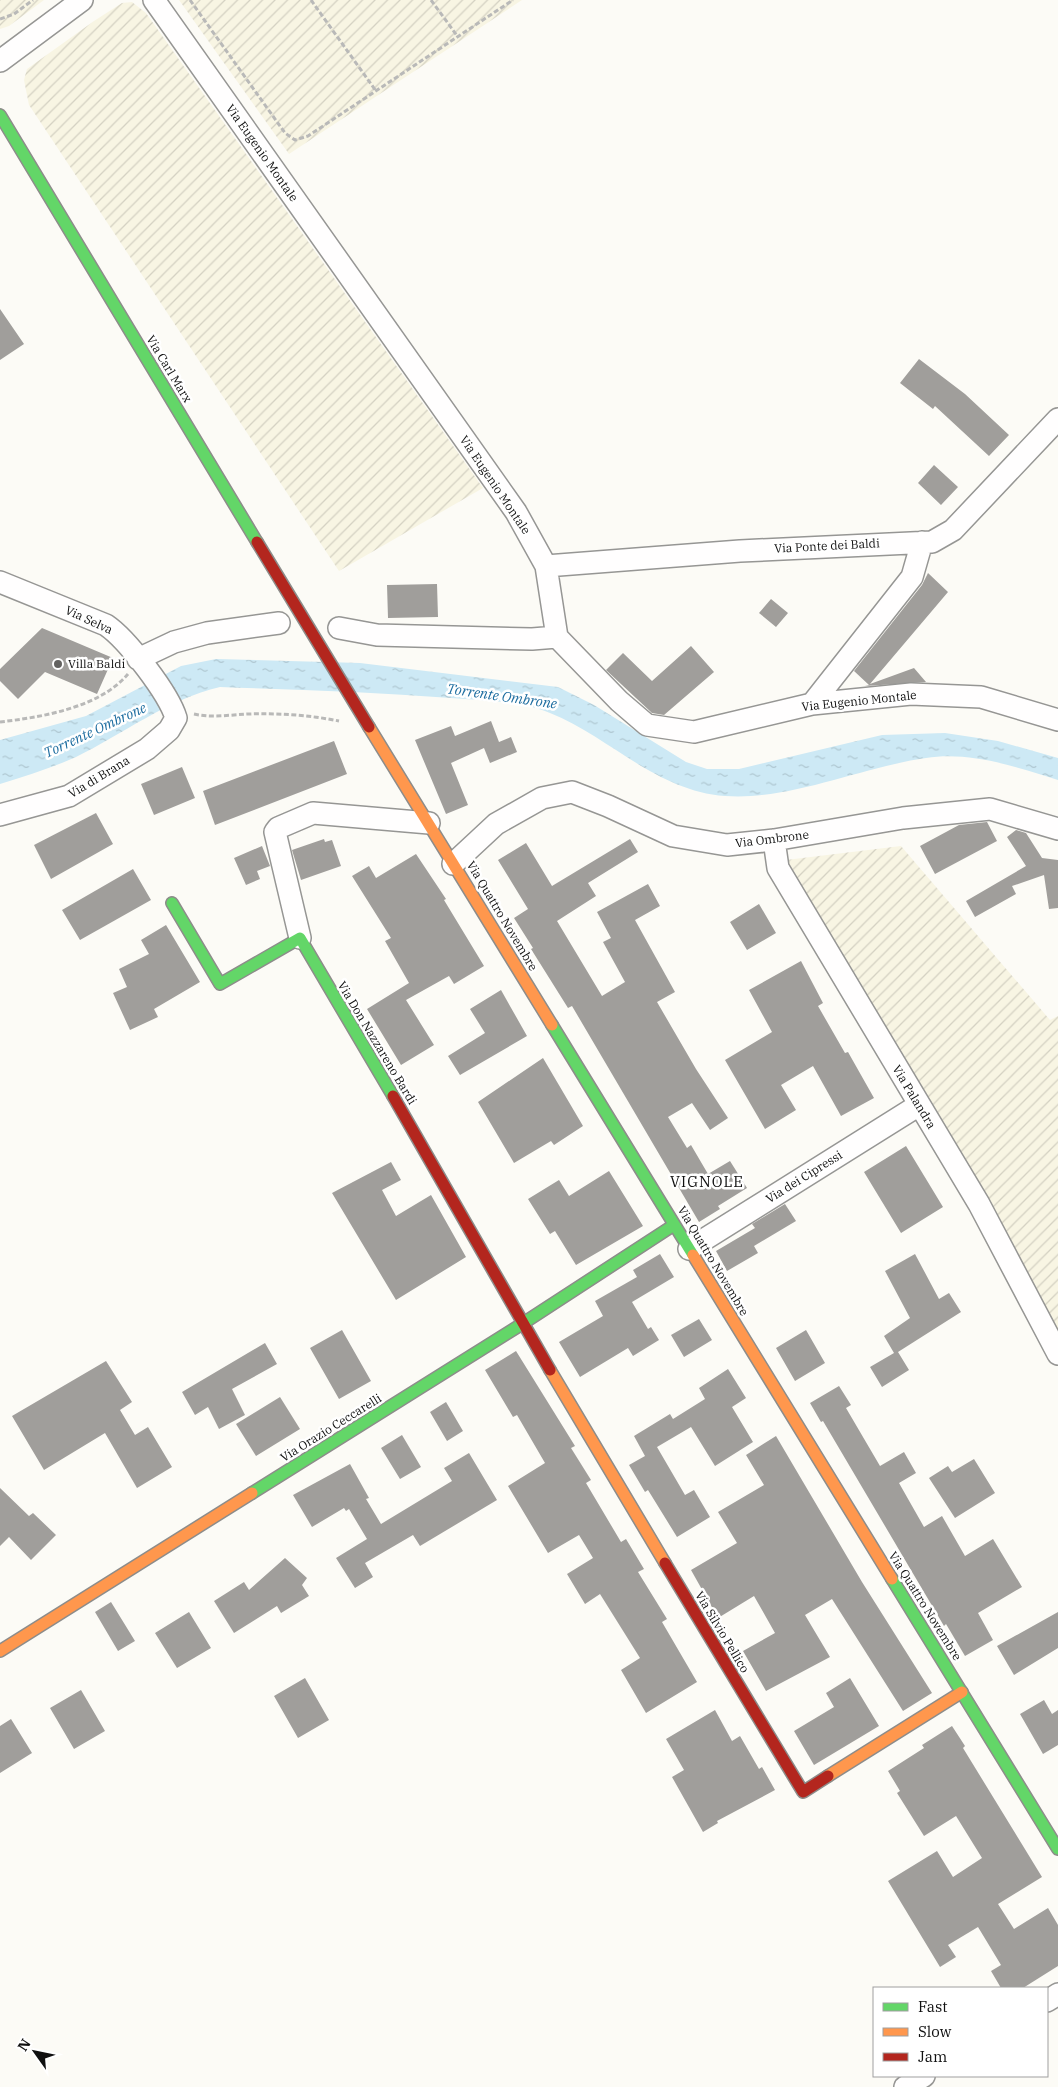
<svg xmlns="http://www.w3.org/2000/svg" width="1058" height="2087" viewBox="0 0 1058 2087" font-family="'IBM Plex Serif',serif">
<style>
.farmland{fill:url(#farmland-furrows)}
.water{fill:url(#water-ripples)}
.building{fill:#a09e9b}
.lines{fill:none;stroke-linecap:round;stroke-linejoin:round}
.street-casing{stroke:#969694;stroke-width:24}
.fast-casing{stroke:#8d8c8a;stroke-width:14}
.slow-casing{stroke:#8d8c8a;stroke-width:14}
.jam-casing{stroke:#8d8c8a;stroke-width:14}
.path{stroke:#b9b9b8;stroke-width:3;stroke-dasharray:5 2.5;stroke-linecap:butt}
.street{stroke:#fffefe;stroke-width:21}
.fast{stroke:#63d668;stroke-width:11}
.slow{stroke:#ff974d;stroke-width:11}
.jam{stroke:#b3261e;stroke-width:11}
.poi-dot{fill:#636260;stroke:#fff;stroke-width:2}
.labels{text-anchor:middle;stroke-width:5;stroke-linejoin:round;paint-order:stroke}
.street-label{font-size:12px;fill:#101010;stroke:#fff}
.poi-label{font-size:12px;fill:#101010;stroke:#fff;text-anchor:start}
.water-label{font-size:14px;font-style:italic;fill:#1c6c9f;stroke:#fff}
.quarter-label{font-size:15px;letter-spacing:1px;fill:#101010;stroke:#fff}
</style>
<defs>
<pattern id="farmland-furrows" width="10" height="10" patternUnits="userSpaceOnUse" patternTransform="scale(1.25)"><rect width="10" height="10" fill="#f8f5e3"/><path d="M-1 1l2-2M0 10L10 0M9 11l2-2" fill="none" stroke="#d4d1c2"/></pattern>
<pattern id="water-ripples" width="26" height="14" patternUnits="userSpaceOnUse" patternTransform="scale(1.25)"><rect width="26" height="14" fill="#cde9f5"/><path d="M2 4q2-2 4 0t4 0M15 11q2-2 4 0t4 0" fill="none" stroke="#afc7d1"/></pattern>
</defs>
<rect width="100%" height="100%" fill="#fcfbf6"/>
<!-- farmland -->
<path class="farmland" d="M0 0H44L9 26 0 29Z
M179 0H522L289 154Z
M132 2 146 13 483 488 339 571 29 105 24 80 27 69 94 21 122 3Z
M901 846 1050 1020 1058 1016V1349L1033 1300 1000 1220 786 860Z"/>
<!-- water -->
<path class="water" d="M216 659 360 663 558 687 594 705 686 762 707 769H739L882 735 945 733 998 741 1058 758V780C1017 767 970 751 926 758 862 767 789 801 725 796 656 791 610 737 550 713 519 700 483 701 451 698 374 692 297 690 220 687 168 699 123 734 76 757 52 768 25 776 0 784V740L86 716 181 666Z"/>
<!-- building -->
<path class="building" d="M0 309 24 344 0 360Z
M919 359 965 394 1009 435 989 456 935 406 933 409 900 383Z
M934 465 958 487 941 505 918 483Z
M928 573 948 592 870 684 914 668 926 682 865 686 869 685 854 671 922 585Z
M437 584 438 617 388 618 387 585Z
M771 599 788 613 776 627 759 613Z
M42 628 113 658 97 694 45 672 18 699 0 681V669Z
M691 646 714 672 664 715 652 713 606 670 623 653 652 681Z
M491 721 499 742 511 737 517 752 490 763 484 748 451 763 468 805 446 814 415 740 451 726 455 736Z
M334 741 347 774 215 825 203 791Z
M182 767 195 798 154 815 141 784Z
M96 813 113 844 51 879 34 845Z
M987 822 997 841 935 874 920 846 959 825Z
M1016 830 1026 833 1042 858 1058 860V908L1049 909 1044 875 1012 886 1016 894 975 917 966 901 1026 866 1007 837Z
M324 839 325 842 332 840 341 866 301 880 292 850Z
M630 839 638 852 588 883 596 896 557 921 602 996 625 982 603 942 611 938 597 912 648 884 660 906 635 920 675 992 657 1002 696 1069 728 1118 710 1130 692 1103 668 1117 687 1148 691 1145 708 1174 730 1161 747 1188 718 1206 720 1209 699 1222 572 1006 568 1008 531 949 533 948 514 918 528 909 498 860 526 843 552 886Z
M262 846 270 866 257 871 260 879 246 885 234 858Z
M416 854 446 899 444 900 484 966 454 984 449 976 406 1000 434 1045 401 1065 367 1009 409 983 385 941 391 938 352 876 369 866 376 878Z
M133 869 151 900 80 940 62 910Z
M759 904 776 933 747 950 730 922Z
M166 925 200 982 154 1009 158 1017 130 1030 113 993 127 987 119 969 149 954 141 940Z
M801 961 823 1003 818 1006 845 1053 848 1052 874 1098 841 1116 813 1066 781 1085 796 1110 765 1129 725 1060 772 1032 749 990Z
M501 990 527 1036 460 1075 448 1056 485 1033 470 1009Z
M543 1058 583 1126 554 1145 551 1141 514 1163 478 1102Z
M906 1146 943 1207 901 1233 864 1172Z
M391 1162 401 1180 382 1190 396 1216 431 1195 466 1257 396 1300 332 1193Z
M609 1171 643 1226 576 1265 555 1231 550 1234 528 1199 559 1180 569 1196Z
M785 1204 796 1221 754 1246 758 1253 727 1271 716 1251 755 1228 752 1224Z
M660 1254 674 1277 632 1302 648 1329 651 1327 659 1340 633 1356 628 1348 580 1377 559 1342 603 1316 595 1301 637 1277 633 1270Z
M915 1254 939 1299 949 1293 961 1312 898 1352 909 1370 882 1387 870 1367 894 1353 884 1336 910 1318 885 1271Z
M699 1319 712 1340 684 1357 671 1335Z
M342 1330 371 1381 339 1399 310 1348Z
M806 1330 825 1363 795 1381 776 1348Z
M265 1343 277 1364 232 1389 245 1415 219 1429 208 1407 195 1415 182 1392Z
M516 1351 575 1446 571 1448 591 1480 586 1483 621 1542 626 1539 644 1569 638 1572 667 1619 662 1622 697 1682 646 1713 621 1670 640 1658 600 1594 585 1604 567 1574 593 1558 579 1535 548 1553 508 1486 545 1463 517 1415 513 1417 485 1370Z
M106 1361 132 1402 120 1410 135 1435 148 1427 172 1467 137 1488 105 1433 44 1470 12 1416Z
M728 1369 746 1398 732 1407 753 1442 715 1466 691 1427 657 1447 685 1495 694 1490 710 1517 677 1537 648 1490 645 1492 629 1465 645 1456 634 1436 670 1414 673 1419 705 1399 699 1388Z
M839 1386 851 1405 846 1408 880 1466 904 1452 916 1473 899 1483 924 1527 942 1516 965 1556 993 1539 1022 1587 978 1613 993 1640 965 1656 946 1624 944 1626 823 1421 821 1422 810 1403Z
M280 1397 300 1429 256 1456 236 1424Z
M446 1402 463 1431 447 1441 430 1412Z
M402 1435 421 1467 400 1479 381 1448Z
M776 1436 862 1582 932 1693 903 1711 832 1599 805 1615 830 1657 766 1691 743 1651 775 1633 754 1596 718 1618 691 1570 737 1543 718 1512 764 1485 746 1455Z
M469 1453 497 1500 420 1546 413 1535 365 1563 373 1577 355 1588 336 1558 367 1539 349 1509 346 1511 344 1508 312 1527 293 1495 350 1464 369 1498 366 1499 381 1524 452 1481 444 1468Z
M974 1459 995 1493 955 1518 929 1478 948 1466 952 1472Z
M0 1488 29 1516 33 1513 56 1535 31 1560 9 1537 0 1546Z
M285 1558 307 1578 302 1585 309 1596 281 1613 277 1606 234 1633 214 1601 244 1582 249 1590Z
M111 1602 135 1641 118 1651 95 1612Z
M189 1612 211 1648 177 1668 155 1633Z
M1058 1612V1648L1014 1675 997 1646Z
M305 1678 329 1720 298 1738 274 1696Z
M850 1678 879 1726 814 1765 794 1731 834 1707 826 1693Z
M81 1690 105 1731 74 1749 50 1708Z
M1044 1700 1052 1714 1058 1710V1745L1043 1754 1020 1714Z
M715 1710 732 1741 740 1736 759 1769 762 1767 775 1790 717 1821 718 1823 703 1832 672 1777 684 1770 666 1739Z
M11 1719 32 1753 0 1773V1726Z
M952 1726 965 1746 963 1748 1042 1877 998 1904 1014 1929 1048 1908 1058 1925V1966L1023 1988H1001L991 1971 1001 1965 978 1927 948 1945 956 1957 940 1967 888 1881 937 1851 953 1877 982 1858 956 1816 924 1836 897 1793 900 1791 888 1771 924 1748 922 1745Z"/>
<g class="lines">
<defs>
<path id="street" d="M154 0 516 512 546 566 557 637 619 701 647 725 694 732 812 704 911 694 981 697 1058 720
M0 61 82 0
M546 566 740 551 932 542 953 530 1058 419
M0 582 106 625C127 639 169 694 176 718L169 730 147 749 69 796 0 815
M339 628 377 635 532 639 557 637
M138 659 174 642 207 633 279 623
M812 704 912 577 922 542
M774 840 778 868 979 1204 1058 1354
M453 864 496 824 542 798 572 792 608 806 673 836 727 845 774 840 903 818 990 809 1058 829
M300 938 275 832 278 828 313 813 429 823
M689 1249 919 1105
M1047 2001 1058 1994
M905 2087 924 2076"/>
<path id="fast" d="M0 115 257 542
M172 903 220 984 300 938 393 1096
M552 1025 693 1255
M252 1493 522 1324 674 1225
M892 1579 1058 1849"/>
<path id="slow" d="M369 727 552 1025
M693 1255 892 1579
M550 1370 665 1563
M0 1651 252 1493
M828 1776 962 1692"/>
<path id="jam" d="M257 542 369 727
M393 1096 550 1370
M665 1563 803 1792 828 1776"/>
</defs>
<!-- street casing -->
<use href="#street" class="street-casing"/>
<!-- fast casing -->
<use href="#fast" class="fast-casing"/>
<!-- slow casing -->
<use href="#slow" class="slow-casing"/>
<!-- jam casing -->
<use href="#jam" class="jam-casing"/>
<!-- path -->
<path class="path" d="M190 0 285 133 295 140 308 136 513 0
M311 0 376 91
M431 0 458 37
M0 19 14 14 33 0
M194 714C211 718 230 715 247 714 279 713 309 715 339 721
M0 722C42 717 99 708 128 674"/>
<!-- street -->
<use href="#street" class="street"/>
<!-- fast -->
<use href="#fast" class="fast"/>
<!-- slow -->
<use href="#slow" class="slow"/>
<!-- jam -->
<use href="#jam" class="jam"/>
</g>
<!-- markers -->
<circle class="poi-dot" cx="58" cy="664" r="5"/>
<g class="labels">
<!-- street labels -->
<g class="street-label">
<text transform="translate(262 153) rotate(55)" y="4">Via Eugenio Montale</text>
<text transform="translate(169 369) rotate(59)" y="4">Via Carl Marx</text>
<text transform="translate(495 485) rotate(56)" y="4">Via Eugenio Montale</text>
<text transform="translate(827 546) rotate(-3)" y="4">Via Ponte dei Baldi</text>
<text transform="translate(89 620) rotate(25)" y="4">Via Selva</text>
<text transform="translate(859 701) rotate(-6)" y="4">Via Eugenio Montale</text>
<text transform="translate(99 777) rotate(-31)" y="4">Via di Brana</text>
<text transform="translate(772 839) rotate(-7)" y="4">Via Ombrone</text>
<text transform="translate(502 916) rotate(59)" y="4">Via Quattro Novembre</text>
<text transform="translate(377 1043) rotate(59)" y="4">Via Don Nazzareno Bardi</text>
<text transform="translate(914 1097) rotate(59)" y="4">Via Palandra</text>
<text transform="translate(804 1177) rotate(-32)" y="4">Via dei Cipressi</text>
<text transform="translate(713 1261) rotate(59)" y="4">Via Quattro Novembre</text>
<text transform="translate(331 1428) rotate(-32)" y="4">Via Orazio Ceccarelli</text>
<text transform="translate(925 1606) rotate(58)" y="4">Via Quattro Novembre</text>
<text transform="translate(722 1632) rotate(59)" y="4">Via Silvio Pellico</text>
</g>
<!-- poi labels -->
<g class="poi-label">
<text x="68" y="668">Villa Baldi</text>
</g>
<!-- water labels -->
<g class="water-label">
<text transform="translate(502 696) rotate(8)" y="5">Torrente Ombrone</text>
<text transform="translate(95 730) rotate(-25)" y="5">Torrente Ombrone</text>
</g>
<!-- quarter labels -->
<g class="quarter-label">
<text x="707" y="1187">VIGNOLE</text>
</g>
</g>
<!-- legend -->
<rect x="873" y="1987" width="175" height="90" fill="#ffffff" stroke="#9f9f9f"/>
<rect x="883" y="2003" width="25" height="8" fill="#63d668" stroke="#9f9f9f"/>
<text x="918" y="2012" font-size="15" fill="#101010">Fast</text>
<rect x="883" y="2028" width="25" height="8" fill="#ff974d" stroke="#9f9f9f"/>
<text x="918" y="2037" font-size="15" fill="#101010">Slow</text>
<rect x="883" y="2053" width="25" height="8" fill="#b3261e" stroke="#9f9f9f"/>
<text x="918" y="2062" font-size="15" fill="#101010">Jam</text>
<!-- north arrow -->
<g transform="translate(35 2052) rotate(303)" stroke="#ffffff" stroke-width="4" paint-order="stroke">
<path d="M0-4L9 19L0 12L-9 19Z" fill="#101010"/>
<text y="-8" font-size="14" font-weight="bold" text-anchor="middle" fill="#101010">N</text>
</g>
</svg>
